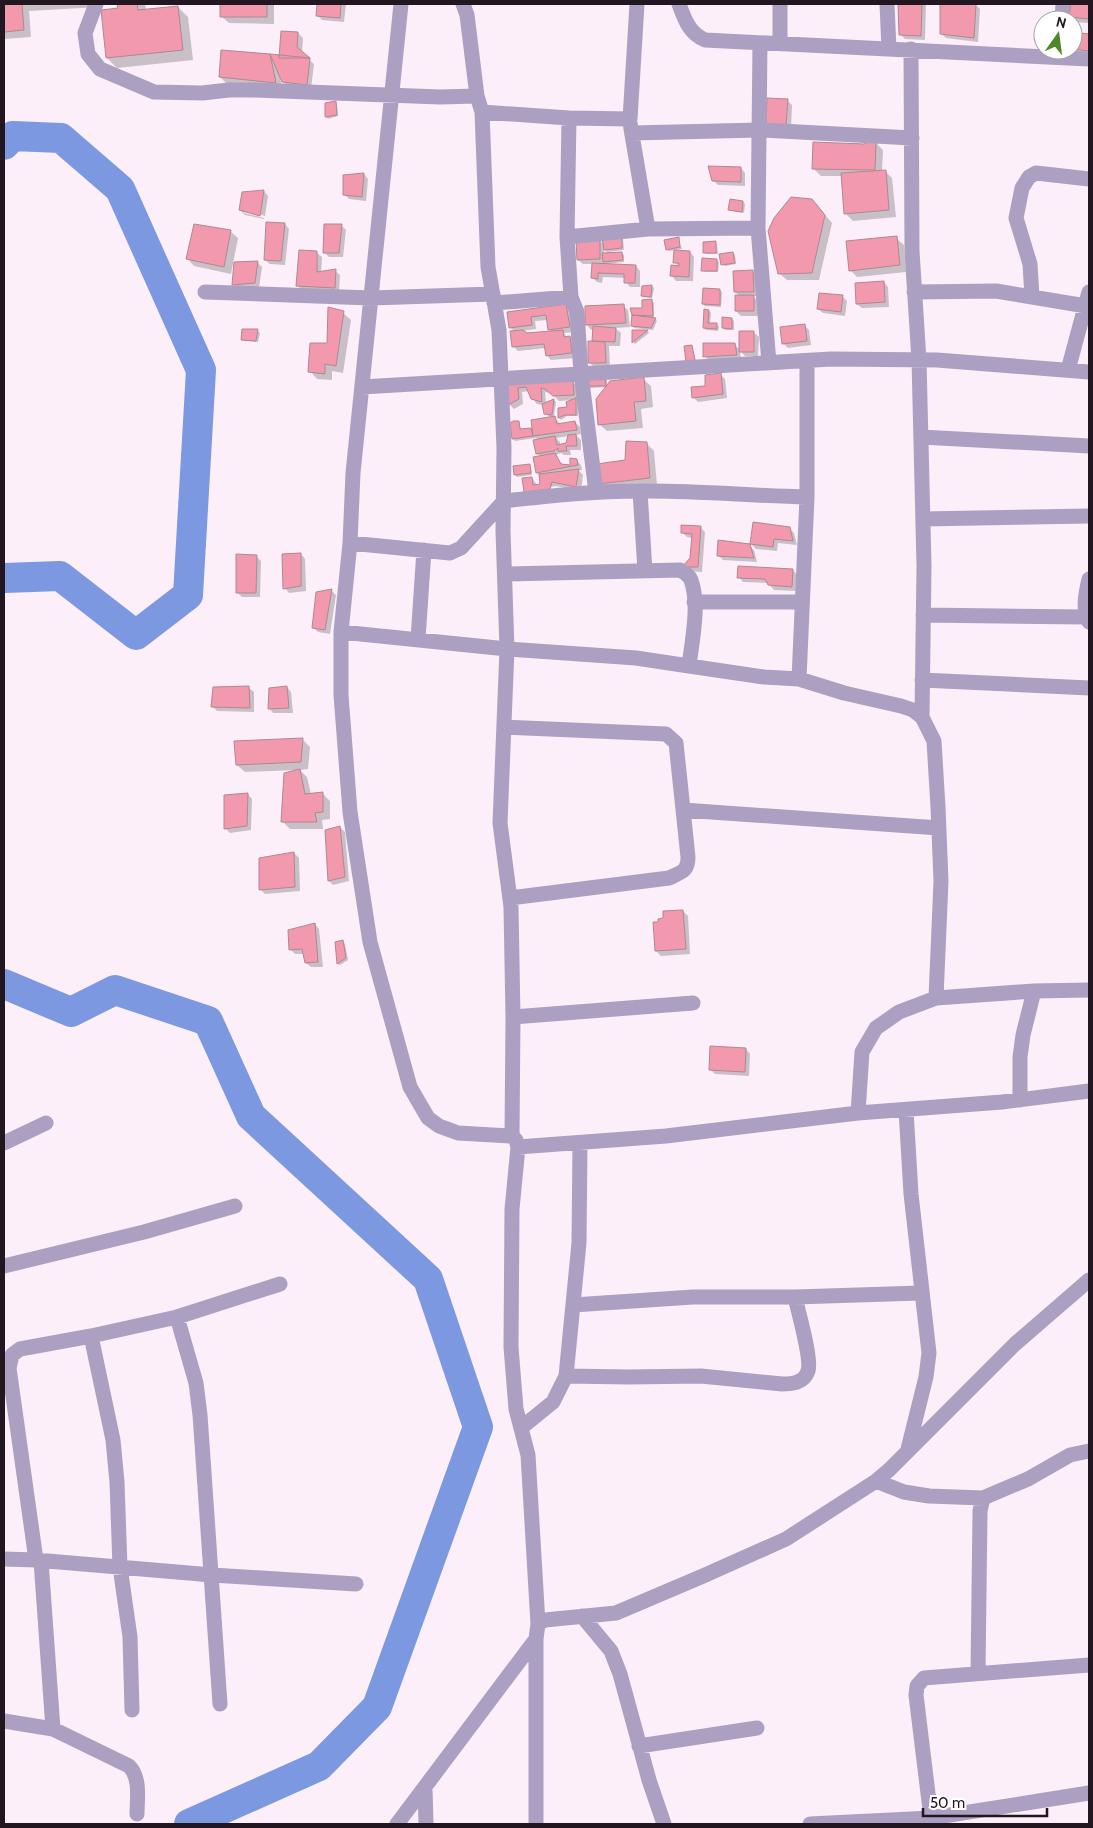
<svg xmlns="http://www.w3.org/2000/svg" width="1093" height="1828" viewBox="0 0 1093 1828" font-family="Cabin,sans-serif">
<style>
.shadow{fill:#0003;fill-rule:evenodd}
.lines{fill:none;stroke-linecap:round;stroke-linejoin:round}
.river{stroke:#7b98e0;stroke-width:30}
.building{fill:#f399ae;stroke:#ae8890}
.minor{stroke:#aba0c2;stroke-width:15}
</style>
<rect width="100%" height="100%" fill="#fceff9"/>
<!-- shadow -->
<path class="shadow" d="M4 4H99V7L29 11 31 37 4 39Z
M119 4H145L146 10 178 7 188 17 193 60 117 68 107 58 119 9Z
M222 4H274V24L229 23 221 16Z
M318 4H346L344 22 322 20 317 15Z
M900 4H926L925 40 905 39 900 34Z
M941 4H975L980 9 978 42 946 38 941 33Z
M1073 4H1089V23L1075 22 1071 17Z
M298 33 303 38 302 53 314 64 311 89 288 86 280 79 283 89 227 84 220 77 223 51 280 57Z
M1073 33 1089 35V54L1076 53 1073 50Z
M787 100 792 105 791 129 772 128Z
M335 102 337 104 338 116 328 119 326 117Z
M876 143 883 150 882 171H885L892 178 896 217 853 221 845 213 842 176H821L813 168 864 145Z
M741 168 745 173V186L718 185 713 180Z
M364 174 368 179 366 201 349 199 344 194Z
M264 191 268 196 265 216 244 210V213L264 218V219L245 215 240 210Z
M812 200 832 223 819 280H787L779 273Z
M743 202 745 204 744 213 732 211 730 209Z
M285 224 289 229 285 265 270 264 265 260Z
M341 225 346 230 343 257H329L324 252Z
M230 231 238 238 231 274 194 266 187 258Z
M896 238 904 245 906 272 857 277 850 270Z
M623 239 624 250 607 252 604 249V254L622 253 624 255V262L606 264V265L636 266 640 271V287H630L626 282V278L603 277 602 283 597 282 593 278V264H583L578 260 599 240 605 246 604 240Z
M678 239 682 249 669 251 667 249Z
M715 243 717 245 718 254H706L704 252Z
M690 252 694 257 693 281H676L672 276 679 267 675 262Z
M317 253 322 257 321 273 335 271 340 275 339 292 302 290 297 285Z
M733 253 735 255 736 264 725 266 723 264Z
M717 260 719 262 718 272H705L703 270Z
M257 262 262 267 259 288 238 289 233 285Z
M753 272 758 276V296H753L758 301V316H741L736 311 740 296 735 292Z
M884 282 888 287 889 307 862 308 857 304Z
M652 286 654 288 652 298 644 297 642 295Z
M720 290 722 292 721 307 705 306 703 304Z
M842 296 847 301 845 316 823 313 818 309Z
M652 301 654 303V318L657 321 653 330 634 328 632 326 633 315 631 309H644Z
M566 305 571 310 574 332 564 333 567 338 570 337 575 342 576 358 551 360 547 355 546 348 518 351 513 346 515 332 510 327 508 313ZM548 320 550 330 552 332 527 335 522 331 536 329 535 321Z
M623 306 628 310 630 327 615 328 621 333 620 346H609L610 367H594L589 362 596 343 594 340V329L591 330 587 325Z
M709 311 711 313 710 324 717 325 719 327 718 331 706 330 704 328Z
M343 313 351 320 343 373 332 371V380L317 379 310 371 328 344Z
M732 319 734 321V330H725L723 328Z
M804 325 809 330 811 345 788 348 783 343Z
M258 331 260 333 258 342 244 341 242 340Z
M634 331H648L649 333 635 344 634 343Z
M754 333 759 337 758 356H745L740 351 741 359 709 361 705 356 734 344 740 350Z
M720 374 725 379 727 398 698 402 694 398Z
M605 378 607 380V387L643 379 651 386 653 407 641 409 643 428 607 431 599 424 606 387 590 388 588 386Z
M572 382 577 386 578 400H576L578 402V416H567L561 420 559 418V409L568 408 573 400 559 401 551 393 545 392 546 404 554 400 556 402 554 416H548L544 405 537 404 532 398 529 391 522 392 523 404 514 409 509 404 508 385Z
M555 418 560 424 575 422 580 427 581 434 576 435 581 440V450H570L571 455H564L561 453 556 455 563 466H571L572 460H576L581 465 582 470H578L583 475 581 491 556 486 544 488 530 496 532 478 537 485H541L540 476 537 473 540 457 537 453 539 440 536 438 515 441 513 439 519 422 521 430 531 429 534 432ZM569 436 568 444 560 445V442L556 438Z
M646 443 654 451 657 485 606 491 599 483Z
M529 465 531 467 532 475 517 477 515 475Z
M700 527 705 532 702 572 688 571 691 558 693 538 687 537 682 532Z
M789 528 794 533 797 545 778 543 777 551 756 549 751 544Z
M749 546 754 550 757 562 723 560 719 556Z
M301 554 305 559 306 591 289 593 285 588Z
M256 556 261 561 260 597H242L237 592Z
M793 570 797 575 796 591 774 590 768 583 743 582 739 577Z
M331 590 336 595 330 634 318 632 313 627Z
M287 687 291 692 293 713H273L269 708Z
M249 688 254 692V712L217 711 212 706Z
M303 740 310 747 308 769 300 770 307 777 311 794H323L330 801V819L322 820 323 829H290L282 821 296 770 245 772 237 765 235 742Z
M248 794 252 799 251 830 230 833 225 828Z
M340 827 345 832 349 881 333 885 329 881 326 831Z
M294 853 299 858 300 891 265 894 260 889Z
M683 911 688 916 690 954 661 956 656 951 654 923H659Z
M315 924 319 929 323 967H311L306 963 304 954H295L290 949Z
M343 942 345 944 348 960 340 965 338 964 337 943Z
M746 1049 750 1054 749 1076 715 1074 710 1069Z"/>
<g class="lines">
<!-- river -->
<path class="river" d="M4 145 13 136 61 138 120 189 201 370 188 595 136 635 60 576 4 578
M4 984 71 1012 115 990 208 1021 251 1116 428 1279 478 1427 377 1707 319 1766 189 1824"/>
</g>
<!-- building -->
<path class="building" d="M4 4H32H22L24 30 4 32Z
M117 4H137L138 10 178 6 183 50 106 58 101 10 118 8Z
M220 4H267V17H220Z
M317 4H341L340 18 316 16Z
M898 4H922L921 36 899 35Z
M940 4H976L974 38 940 34Z
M1071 4H1089V19L1069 17Z
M281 31 298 32 297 47 310 58H279Z
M1073 32 1089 34V51L1073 49Z
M221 50 270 54 276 83 219 77Z
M270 54 310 58 307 85 282 82Z
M767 98 788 99 786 125 766 124Z
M336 101 337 115 325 117V103Z
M870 141 876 142 875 170 812 169 813 142 864 144Z
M708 166 741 167V182L712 181Z
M886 170 889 210 844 214 841 173Z
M364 173 362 197 343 195V175Z
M264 190 260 216 239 210 242 192Z
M791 197 812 199 825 215 812 273 778 274 768 231 774 218Z
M730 199 743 201 742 212 728 210Z
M266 222 285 223 281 261 264 260Z
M194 224 231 230 224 267 186 259Z
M324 224H342L339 253H323Z
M622 235V248L604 250 602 239Z
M897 236 900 265 849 271 846 241Z
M679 237 680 247 666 250 664 240Z
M600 239V259L577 260 576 240Z
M716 241V253H703V242Z
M299 250 317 251V272L336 269 335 288 296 286Z
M674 250 690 251 689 277 670 276 671 265 679 266V263H673Z
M622 252 623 260 603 262 602 253Z
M733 252 735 263 721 265 719 254Z
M702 258 717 259V271H701Z
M258 261 255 283 232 285 234 262Z
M592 263 636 265 635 283H624V274L598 273V279L591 278Z
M753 270 754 292H734L733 271Z
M884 281 885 302 856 304 855 283Z
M652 285 651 297 641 296 642 286Z
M703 288 720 289V305L702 304Z
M819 293 843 295 841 312 817 309Z
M735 295H754V311H735Z
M652 299 653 316 632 315 630 308H642V300Z
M566 304 570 327 548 330 546 315 531 317 532 325 509 328 507 312Z
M624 304 626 323 585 325V306Z
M328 307 344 311 336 366 325 364V374L308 372 310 343H327Z
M704 309 709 310 708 323H717V329L703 328Z
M632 315 656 318 651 328 631 326Z
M722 317 732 318V329L722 328Z
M805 324 807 341 782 344 780 327Z
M593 326 616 328 615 342 592 341Z
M242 329H258L256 341 241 340Z
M523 330 527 333 563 330 564 337 570 336 572 353 546 356 544 344 512 347 510 331Z
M632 330H648L632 343Z
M739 331H754V352H739Z
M588 341 605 342 606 363H588Z
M703 343H735L737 355 703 357Z
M692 345 695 360 686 362 684 346Z
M721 373 723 394 692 398 691 387 705 386V375Z
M605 377 606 386H587V378Z
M644 377 646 401 634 402 636 421 598 425 596 399 610 381Z
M573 380 574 395 553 396 545 389 541 388 542 402 531 399 526 387 518 388 519 399 508 405 507 384Z
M576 398V415H565L558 418V408L567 407 566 402Z
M554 399 552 415 544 414 542 404Z
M555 416 557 424 575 421 577 430 533 436 531 420Z
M513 421H519L520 429 531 428 533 436 512 439 510 423Z
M576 434 577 446H566L567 451H558V448L554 451 536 454 533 440 555 436 557 445 566 443 568 435Z
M626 441 647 442 650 478 598 484 597 464 625 460Z
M555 453 561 464 570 465V458L577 459 578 465 536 473 533 457Z
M530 464 531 473 514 475 513 466Z
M579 469 576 487 552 482 550 489 524 492 522 478 532 477 533 485 540 484 539 474Z
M753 522 790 527 793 541 774 539 773 547 750 544Z
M681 525 701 526 698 567H682L690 558 692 534 681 533Z
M718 540 750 544 754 558 717 556Z
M301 553V586L283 589 282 554Z
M236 554 257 555 256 593H236Z
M738 566 793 569 792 587 768 585 765 579 737 578Z
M332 589 325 630 312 628 316 592Z
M249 686 250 708 211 707 213 687Z
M287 686 289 708 268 709 269 688Z
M303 738 301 762 236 765 234 741Z
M300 769 305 794 323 792V812L315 813 317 822H281L284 773Z
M248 793 247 826 224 829V795Z
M340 826 345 877 328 881 325 830Z
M294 852 295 887 259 890V858Z
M683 910 686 949 655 951 653 922H658V919L663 918V911Z
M315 923 318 962 305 963 302 949 289 950 288 930Z
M343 940 346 958 337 964 335 942Z
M710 1046 746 1048 745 1072 709 1070Z"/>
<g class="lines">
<!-- minor -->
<path class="minor" d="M96 4 85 33 88 54 100 69 154 92 202 93 229 90H255L440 97 477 96
M401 4 353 473 350 543 341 632V695L350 812 370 942 410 1087 428 1118 439 1126 458 1133 512 1136
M463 4 467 15 477 96 482 112 488 267 499 330 504 448 503 531 507 649 500 823 511 907 513 1017 512 1136 516 1140 518 1147 512 1209 511 1347 516 1409 528 1455 538 1624 536 1639V1824
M679 4C685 20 689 33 705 40L1089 59
M887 4 889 49
M1062 20 1063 4
M760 43 758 228 769 363
M780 44V4
M911 49 912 251 919 360 924 566 922 717
M482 112 569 118 630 119 637 4
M569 118 567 237 571 297 577 312 581 374 596 492
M630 123 648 229
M632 133 760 130 912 138
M567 237 648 229 758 228
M205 292 371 298 493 294
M914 292 996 291 1086 306
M1032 297 1030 264 1016 218 1022 188 1029 177 1036 173 1089 179
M494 303 571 297
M1068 370 1089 292
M362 387 831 359 937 360 1089 372
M921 437 1089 446
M640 491 645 571
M923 519 1089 516
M350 543 450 553 461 548 504 501C549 496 594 491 640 491 695 490 751 496 807 497
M1089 579C1086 592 1082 610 1089 622
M694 602H801
M923 615 1086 617
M341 632 507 649 636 658 689 666C692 640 700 605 691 580 689 575 685 573 680 570L505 574
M418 639 424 550
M689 666 764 677 799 679 844 693 901 706 913 710 922 717 934 741 938 807 941 881 936 998
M799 679 807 497V361
M922 680 1089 688
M504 727 666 734 676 743 688 857C688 872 681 872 669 878L510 898
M683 810 939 828
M513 1017 693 1003
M1020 1100V1057L1023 1035 1034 991
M906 1110 911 1194 929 1353 926 1377 908 1449
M858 1113 862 1052 876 1028 899 1012 936 998 1034 991 1089 990
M4 1143 46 1123
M518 1147 666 1136 858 1113 1002 1102 1089 1091
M4 1266 144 1232 235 1206
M573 1305 693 1297H795L921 1293
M177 1317 196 1383 200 1415 220 1704
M91 1336 113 1440 117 1482 120 1567 130 1637 132 1710
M566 1376 629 1377 701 1376 782 1384C792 1384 804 1383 808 1371 812 1359 798 1311 795 1297
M521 1428 553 1402 566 1376 579 1243 580 1143
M876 1481 904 1492 929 1496 983 1498 1028 1479 1070 1455 1089 1451
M4 1559 36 1560 212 1575 356 1584
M36 1560 9 1368 12 1355 20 1349 91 1336 177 1317 280 1284
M41 1561 53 1729
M582 1616 611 1651 620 1674 649 1780 664 1824
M538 1624 545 1620 616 1613 703 1576 786 1539 876 1481 889 1470 1015 1344 1089 1280
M978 1673 980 1511 983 1498
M4 1721 53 1729 129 1766C141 1778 137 1799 137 1814
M639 1746 757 1728
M425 1788 426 1824
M931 1818 916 1695 917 1686 924 1678 1089 1665
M397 1824 536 1639
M810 1824 931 1818 1089 1793"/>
</g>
<!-- border -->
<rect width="1093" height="1828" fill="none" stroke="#221720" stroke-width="10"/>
<!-- north arrow -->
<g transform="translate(1058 35) rotate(14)"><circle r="24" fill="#ffffff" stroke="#a7a2a6"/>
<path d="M0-4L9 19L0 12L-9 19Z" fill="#4d8927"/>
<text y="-8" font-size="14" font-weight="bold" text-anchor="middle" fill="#221720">N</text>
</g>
<!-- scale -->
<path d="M923 1808v8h124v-8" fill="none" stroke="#221720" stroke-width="2.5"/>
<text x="930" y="1808" font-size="15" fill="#221720" stroke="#ffffff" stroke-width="4" paint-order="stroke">50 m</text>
</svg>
